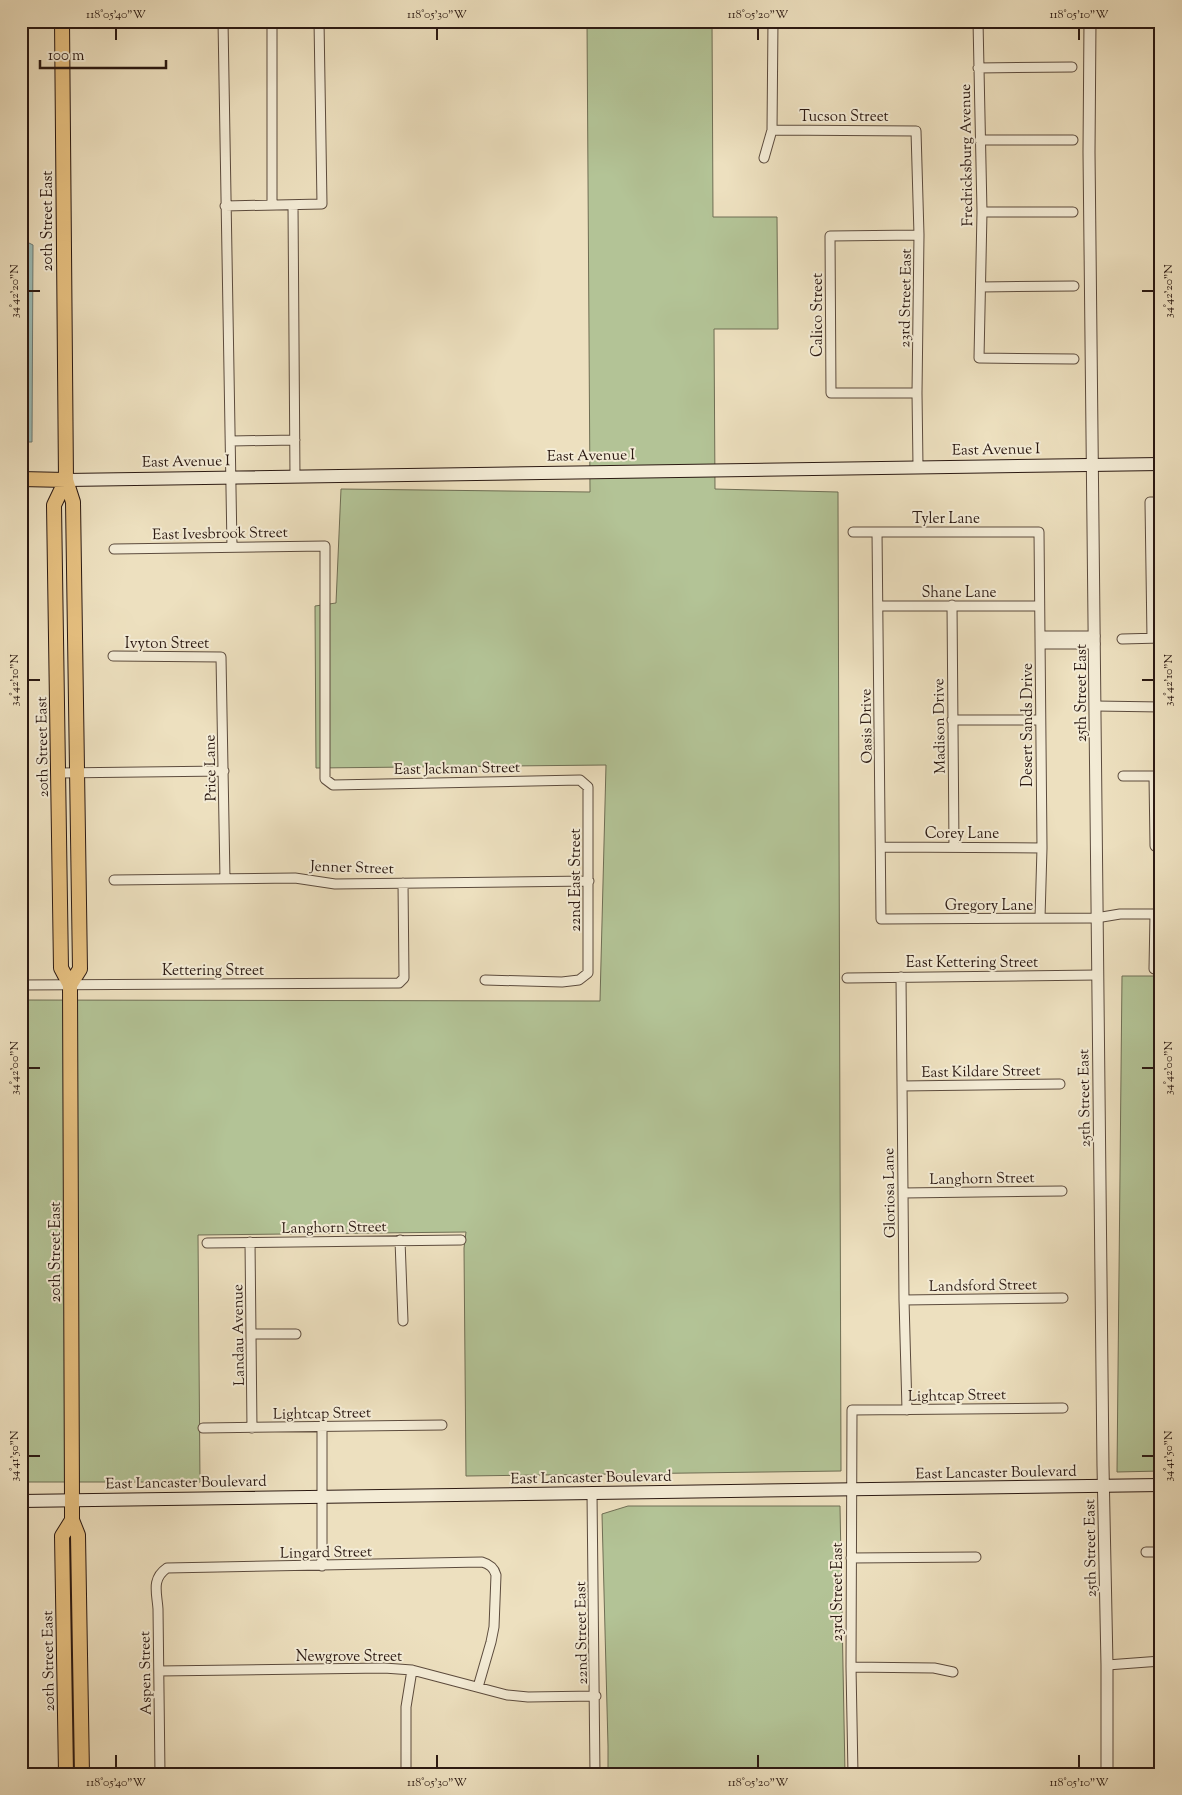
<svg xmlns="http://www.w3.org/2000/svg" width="1182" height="1795" viewBox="0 0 1182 1795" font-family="'Sorts Mill Goudy',serif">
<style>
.green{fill:#b3c396;stroke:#6f6e54}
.water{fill:#9abcb7;stroke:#6e7b75}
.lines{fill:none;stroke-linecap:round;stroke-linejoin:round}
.shore{stroke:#626a64;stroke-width:1}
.minor-casing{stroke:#5c4b3d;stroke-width:11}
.tertiary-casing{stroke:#5c4b3d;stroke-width:13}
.secondary-casing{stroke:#2b1912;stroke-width:14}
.primary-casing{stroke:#2b1912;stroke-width:16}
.minor{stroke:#f3ebd5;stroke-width:9}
.tertiary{stroke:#f3ebd5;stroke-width:11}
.secondary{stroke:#f3ebd5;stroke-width:12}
.primary{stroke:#e6c080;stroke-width:14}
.ticks{fill:none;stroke:#2b1912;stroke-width:2}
.labels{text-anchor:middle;stroke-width:4;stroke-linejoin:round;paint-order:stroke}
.street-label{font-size:15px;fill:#2b1912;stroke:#f3ebd5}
.neatline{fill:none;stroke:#2b1912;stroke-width:2}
.ticks-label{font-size:12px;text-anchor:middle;fill:#2b1912}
</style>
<rect width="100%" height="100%" fill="#ede0bf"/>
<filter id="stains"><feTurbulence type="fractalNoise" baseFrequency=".004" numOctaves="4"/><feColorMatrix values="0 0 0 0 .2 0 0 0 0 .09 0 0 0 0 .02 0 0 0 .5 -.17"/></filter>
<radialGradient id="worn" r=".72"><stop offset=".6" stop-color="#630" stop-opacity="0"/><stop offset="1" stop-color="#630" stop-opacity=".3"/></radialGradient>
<!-- green -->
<path class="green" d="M587 21H712L713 217H777L778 329H714L715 489 838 492 841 1471 466 1476 464 1248 466 1232 198 1235 200 1482H21V1000L600 1001 606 765 316 768 315 606 336 603 341 489 590 492Z
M1122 976H1161V1471L1117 1472Z
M628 1506H840L845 1774H608V1746L602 1514Z"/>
<!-- water -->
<path class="water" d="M21 239 33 245 32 442H21Z"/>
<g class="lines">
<!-- shore -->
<path class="shore" d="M21 245 28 250 27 434 25 437H21
M21 252V337"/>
<defs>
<path id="minor" d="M223 21C225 196 230 372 232 547
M978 21 982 212 979 358 1074 359
M978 68 1072 67
M772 130 916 131 919 235 917 393 918 466
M980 140H1073
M764 158 772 130 773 21
M272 205V21
M293 205 295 477
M225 206 322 204 319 21
M982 212H1073
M981 287 1074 286
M917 393H831L830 236 919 235
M231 441 295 440
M853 532H1039L1042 848 1040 918
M877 532 881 919 1096 918 1120 914H1161
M114 549 325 546V779L333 785 580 780 588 787V973L579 980 562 982 485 980
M952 605 954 846
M879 606H1039
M1040 636H1095
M1152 638 1150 502H1161
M1122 639 1161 638
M1040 644H1095
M113 656 221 657 225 879
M1096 706 1161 707
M952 720H1040
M59 773 224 771
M1123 776H1161
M1154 776 1155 846H1161
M881 847 1042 848
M114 880 295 878 335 884 589 881
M1155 914 1154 969 1161 968
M901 977 904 1300 907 1410
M847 978 1097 975
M21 985 399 983 404 978 403 883
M902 1086 1060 1084
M903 1193 1062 1191
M400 1240 403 1321
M250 1242 252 1428
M207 1243 461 1240
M904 1300 1063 1298
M252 1334H296
M322 1427V1566
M203 1428 442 1425
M592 1493 595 1774
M1146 1552H1161
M851 1558 976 1557
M1107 1665 1161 1661
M851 1667 934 1668 953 1672
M159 1671 384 1668 412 1670 507 1695 528 1697 596 1696
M160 1774 158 1609C157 1593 151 1579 167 1568L482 1562C489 1564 494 1567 496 1575L494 1627 491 1642 478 1687
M406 1774V1707L412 1670
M853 1774 851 1667 852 1410 1063 1408"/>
<path id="tertiary" d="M1090 21 1089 152 1103 1466 1107 1665V1774"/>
<path id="secondary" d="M66 480 1161 464
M21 1501 1161 1485"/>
<path id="primary" d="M62 21 66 480 73 502 80 969 70 985
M21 479 66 480
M66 480 54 505 61 968 70 985 72 1501V1520L78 1535 82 1774
M66 1774 62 1536 72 1520"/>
</defs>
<!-- minor casing -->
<use href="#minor" class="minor-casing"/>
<!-- tertiary casing -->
<use href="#tertiary" class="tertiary-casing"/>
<!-- secondary casing -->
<use href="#secondary" class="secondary-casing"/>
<!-- primary casing -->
<use href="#primary" class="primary-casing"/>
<!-- minor -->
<use href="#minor" class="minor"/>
<!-- tertiary -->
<use href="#tertiary" class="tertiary"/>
<!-- secondary -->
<use href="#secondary" class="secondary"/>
<!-- primary -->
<use href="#primary" class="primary"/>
</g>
<!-- ticks -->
<path class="ticks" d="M116 28V40M437 28V40M758 28V40M1079 28V40M28 291H40M1142 291H1154M28 680H40M1142 680H1154M28 1068H40M1142 1068H1154M28 1456H40M1142 1456H1154M116 1755V1768M437 1755V1768M758 1755V1768M1079 1755V1768"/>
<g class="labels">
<!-- street labels -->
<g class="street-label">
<text x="844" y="121">Tucson Street</text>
<text transform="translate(966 155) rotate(-91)" y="5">Fredricksburg Avenue</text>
<text transform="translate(47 221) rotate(-90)" y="5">20th Street East</text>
<text transform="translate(905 298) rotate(-89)" y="5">23rd Street East</text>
<text transform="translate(817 315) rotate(-90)" y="5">Calico Street</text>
<text transform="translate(996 449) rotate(-1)" y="5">East Avenue I</text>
<text transform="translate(591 455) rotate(-1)" y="5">East Avenue I</text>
<text transform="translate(186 461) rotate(-1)" y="5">East Avenue I</text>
<text x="946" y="523">Tyler Lane</text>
<text transform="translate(220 533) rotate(-1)" y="5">East Ivesbrook Street</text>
<text x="959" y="597">Shane Lane</text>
<text x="167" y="648">Ivyton Street</text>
<text transform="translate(1081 693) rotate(-90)" y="5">25th Street East</text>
<text transform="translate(1027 725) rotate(-90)" y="5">Desert Sands Drive</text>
<text transform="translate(866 726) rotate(-91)" y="5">Oasis Drive</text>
<text transform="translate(939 726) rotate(-91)" y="5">Madison Drive</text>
<text transform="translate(42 747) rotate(-91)" y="5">20th Street East</text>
<text transform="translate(210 768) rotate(-91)" y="5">Price Lane</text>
<text transform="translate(457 768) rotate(-1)" y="5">East Jackman Street</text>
<text x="962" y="838">Corey Lane</text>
<text transform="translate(352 867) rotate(2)" y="5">Jenner Street</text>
<text transform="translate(575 880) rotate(-90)" y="5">22nd East Street</text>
<text x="989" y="910">Gregory Lane</text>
<text x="972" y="967">East Kettering Street</text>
<text x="213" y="975">Kettering Street</text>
<text transform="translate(981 1071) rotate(-1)" y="5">East Kildare Street</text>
<text transform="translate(1084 1098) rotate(-91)" y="5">25th Street East</text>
<text transform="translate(982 1178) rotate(-1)" y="5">Langhorn Street</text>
<text transform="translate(889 1193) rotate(-91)" y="5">Gloriosa Lane</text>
<text transform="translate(334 1227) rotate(-1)" y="5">Langhorn Street</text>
<text transform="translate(55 1252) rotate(-90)" y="5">20th Street East</text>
<text transform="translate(983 1285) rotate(-1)" y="5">Landsford Street</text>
<text transform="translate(238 1335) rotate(-91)" y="5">Landau Avenue</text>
<text transform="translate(957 1395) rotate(-1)" y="5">Lightcap Street</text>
<text transform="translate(322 1413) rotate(-1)" y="5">Lightcap Street</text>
<text transform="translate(996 1472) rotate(-1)" y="5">East Lancaster Boulevard</text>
<text transform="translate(591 1477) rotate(-1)" y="5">East Lancaster Boulevard</text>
<text transform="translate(186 1482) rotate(-1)" y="5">East Lancaster Boulevard</text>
<text transform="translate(1090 1548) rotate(-91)" y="5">25th Street East</text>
<text transform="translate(326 1552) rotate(-1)" y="5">Lingard Street</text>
<text transform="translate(837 1592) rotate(-90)" y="5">23rd Street East</text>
<text transform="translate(581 1633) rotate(-91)" y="5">22nd Street East</text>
<text x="349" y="1661">Newgrove Street</text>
<text transform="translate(48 1661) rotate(-91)" y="5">20th Street East</text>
<text transform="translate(145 1673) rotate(-91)" y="5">Aspen Street</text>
</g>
</g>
<!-- margin -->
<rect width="1182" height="1795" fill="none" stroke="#ede0bf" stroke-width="55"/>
<!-- scale -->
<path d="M40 60v8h126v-8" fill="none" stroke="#2b1912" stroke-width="2.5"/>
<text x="48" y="60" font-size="15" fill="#2b1912" stroke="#f3ebd5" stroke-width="4" paint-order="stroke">100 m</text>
<rect x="28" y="28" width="1126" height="1740" class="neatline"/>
<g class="ticks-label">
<text x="116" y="18">118°05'40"W</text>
<text x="437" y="18">118°05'30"W</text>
<text x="758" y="18">118°05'20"W</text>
<text x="1079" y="18">118°05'10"W</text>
<text transform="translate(14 291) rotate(-90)" y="4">34°42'20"N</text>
<text transform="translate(1168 291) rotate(-90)" y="4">34°42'20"N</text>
<text transform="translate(14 680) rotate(-90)" y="4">34°42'10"N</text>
<text transform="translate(1168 680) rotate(-90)" y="4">34°42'10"N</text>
<text transform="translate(14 1068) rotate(-90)" y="4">34°42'00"N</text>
<text transform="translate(1168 1068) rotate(-90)" y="4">34°42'00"N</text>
<text transform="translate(14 1456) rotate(-90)" y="4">34°41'50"N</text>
<text transform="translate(1168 1456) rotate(-90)" y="4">34°41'50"N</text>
<text x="116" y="1786">118°05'40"W</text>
<text x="437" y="1786">118°05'30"W</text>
<text x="758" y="1786">118°05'20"W</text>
<text x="1079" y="1786">118°05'10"W</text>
</g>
<rect width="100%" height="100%" filter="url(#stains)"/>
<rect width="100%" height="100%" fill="url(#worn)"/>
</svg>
